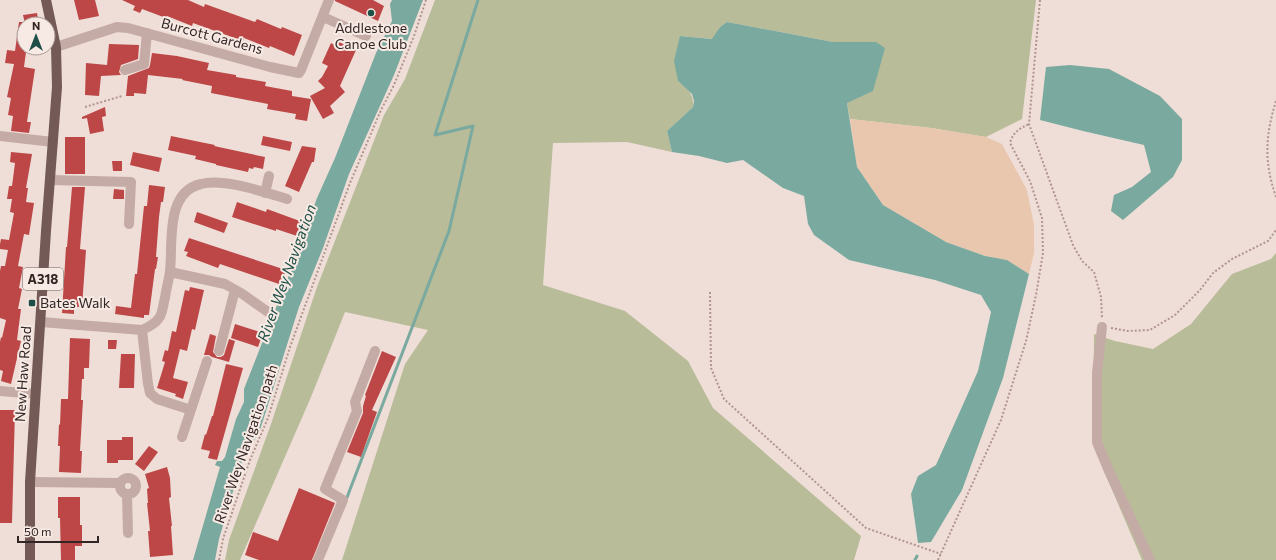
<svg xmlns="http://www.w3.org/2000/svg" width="1276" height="560" viewBox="0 0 1276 560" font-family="Commissioner,sans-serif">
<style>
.green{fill:#b9bc99}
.sand{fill:#e9c7af}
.water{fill:#79a99f}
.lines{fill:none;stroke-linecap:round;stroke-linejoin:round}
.stream{stroke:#79a99f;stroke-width:3}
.building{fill:#bd4747}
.path{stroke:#b1958f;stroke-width:2;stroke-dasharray:2 2;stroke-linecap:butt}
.minor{stroke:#c5aba5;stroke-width:10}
.major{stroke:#735a57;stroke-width:10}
.poi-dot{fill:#1e5047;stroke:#f7e9e3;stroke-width:1.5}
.labels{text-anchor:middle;stroke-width:4;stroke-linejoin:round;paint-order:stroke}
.shield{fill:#f7e9e3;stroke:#6d605e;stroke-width:1}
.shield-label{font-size:13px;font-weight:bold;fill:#322625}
.poi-label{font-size:14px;fill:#322625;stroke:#f7e9e3}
.street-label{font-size:14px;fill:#322625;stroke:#f7e9e3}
.water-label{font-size:15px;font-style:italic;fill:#1e5047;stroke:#f7e9e3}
</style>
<rect width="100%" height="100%" fill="#efded7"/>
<!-- green -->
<path class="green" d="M435 0H1036L1022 119 986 137 931 128 850 119 847 103 876 42H833L727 22 720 27 713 39 680 36 678 81C688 90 694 93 693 107L667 131 672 152 627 142 553 143 543 285 625 311 688 361 713 408 861 536 854 560H342L405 364 428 330 345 312 311 397 240 560H225L229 540 271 424 317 287 384 115 405 79Z
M1276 253V560H1142L1093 445 1094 334 1115 341 1153 349 1191 324 1232 274 1271 259Z"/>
<!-- sand -->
<path class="sand" d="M850 119 931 128 986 137 1002 144 1027 190 1034 225V253L1029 274 1007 260 985 256 946 242 883 205 857 167Z"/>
<!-- water -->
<path class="water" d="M392 0H423L394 75 349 174 323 248 299 307 260 430 241 464 219 539 215 560H193L220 467 215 465 217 461H222L225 457 236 419 244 402V389L294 262 317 198 335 158 376 53 392 21 390 4Z
M727 22 833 42H876L885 48 873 91 847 103 857 167 883 205 946 242 985 256 1007 260 1029 274 1003 378 962 490 931 542 918 543 911 494 918 476 936 465 978 371 991 312 981 295 935 280 849 260 814 235 808 224 804 196 783 188 743 160 727 163 699 156 672 152 667 131 693 107 694 101 692 94 678 81 674 61 680 36 712 39 720 27Z
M1070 65 1109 69 1160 96 1182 119V160L1173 177 1123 220 1111 211 1114 195 1132 187 1151 172 1144 145 1083 131 1040 120 1046 67Z"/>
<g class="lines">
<!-- stream -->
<path class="stream" d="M346 500 449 231 473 126 435 135 478 0
M915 560 917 556"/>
</g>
<!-- building -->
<path class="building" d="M74 0H95L99 16 79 20Z
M122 0H188L204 7 205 4 255 22 257 19 281 29 282 27 302 35 294 56 270 46 269 48 244 38 243 41 193 23 192 26 167 16 166 18 142 9 140 13 133 10 135 6Z
M335 0H373L384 6 378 21 335 1Z
M37 13 39 24H25L23 15Z
M19 22H24V52H26L24 67 35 69 27 122H31L29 133 11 131 13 116 8 115 11 98 7 97 14 64 5 63 7 50 15 51Z
M339 42 356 50 340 86 345 92 330 106 334 113 323 119 310 96 325 88 318 81 322 77 328 66 322 63 331 43 337 46Z
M109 44 139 45 138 59 121 65 119 72 121 75 101 76 99 96 85 95 86 63 107 65Z
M152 53 177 56 209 63 207 70 236 75V77L266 82 265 86 292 91V96L311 99 307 121 295 119 296 114 267 109 268 104 211 93 212 86 182 80 183 79 148 75 146 94 134 93V96H126L128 76 149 68 150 65Z
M105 107 106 116 102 117 104 131 90 134 87 118 82 119V117Z
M171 136 205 143 215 145 214 146 265 157 263 169 254 167 253 169 249 168 248 172 216 165V164L195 159 196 156 168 150Z
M263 136 292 142 290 151 261 145Z
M65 137H85V174H65Z
M302 146 316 148 314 162H312L299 192 285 186Z
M11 152 32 154 26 188H28L26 202 34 203 29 235 24 234 18 266 23 267 19 288 22 289 18 309H21L17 340 21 341 11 384 1 381 3 371 0 370V342L1 337 2 338 6 320 0 318V271L1 266H5L8 250 0 249V244L1 239 9 240 14 213 10 212 12 199H7L9 186H12L15 163 10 162Z
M133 152 162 158 159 172 130 165Z
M112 161H122V171H113Z
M149 185 165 187 163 202H161L159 217 156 257H158L156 269H155L149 315H144V318L115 314 116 306 131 308 135 274H137L144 206H147Z
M72 187H85L80 249 86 250 82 307H74V314L62 313 66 247H67Z
M114 189 124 190V199H113Z
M237 202 266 212 267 209 308 224 303 238 276 229V231L232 217Z
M197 212 228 223 224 233 194 222Z
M189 238 286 270 282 285 220 264 218 268 186 256 188 252 184 251Z
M190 287 204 290 195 330 192 329 187 351 180 349 173 378 188 382 183 399 175 396 176 394 157 388 165 362 162 361 165 350 168 351 172 331 176 332 185 290 189 291Z
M235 324 263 333 258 347 231 338Z
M210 334 216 336 213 352 217 357H221L224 355 229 339 235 341 229 362 212 357 209 355H204Z
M70 338 90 339 89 368H84V379H82L81 400H83L80 451H82L81 473 59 472 60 446H58L59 424 60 425 61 399H68Z
M108 340H117L116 349H108Z
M382 351 396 357 372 410 377 412 361 457 347 452 363 413V406L366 396 365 395Z
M121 354H135L134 388H119Z
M226 364 243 368 217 460 208 458 210 451 201 449 205 434 206 435 212 416H213Z
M0 410H15L12 523H0Z
M122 437H133V460H118V463H107V440H122Z
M149 446 158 452 144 471 135 464Z
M167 467 170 478 171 497 169 498 172 526H171L173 555 150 557 148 531H150L147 503H148L147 489 149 488 145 474Z
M299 488 335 503 312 560H259L245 555 253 532 278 541Z
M58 497H80V525H82V546H75V560H61L60 518H58Z"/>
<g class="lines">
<!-- path -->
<path class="path" d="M1040 0 1029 124 1073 245 1082 261 1094 272 1101 297 1102 318
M1276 101C1265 137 1264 162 1276 197
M85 107 122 96
M710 292 711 368 724 399 866 528 941 554
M1111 328 1128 331 1150 330 1175 315 1200 290 1213 273 1232 259 1268 241 1276 230
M219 560 223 539 250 460 268 418 290 347 350 183 381 110 394 85 414 36 426 0
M938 560 1001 420 1026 341 1036 295 1043 253 1042 218 1030 181 1010 143C1013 132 1019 129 1029 124"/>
<!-- minor -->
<path class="minor" d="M323 17 366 36
M56 47 117 27 128 28 270 67 299 73 301 70 329 0
M125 70 144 64 147 33
M0 136 53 142
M50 180 131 182 129 224
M265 193 269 176
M170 272 225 284 241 293 268 312
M41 322 142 330C149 327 155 324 159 318 163 313 163 304 165 298 166 289 169 280 170 271 173 243 165 192 201 184 225 178 263 192 287 199
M1102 327 1097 373V442L1109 471 1150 560
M142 330 148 384 150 393 157 399 191 410
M219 351 235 290
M0 391 35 394
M182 437 207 361
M120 486a8 8 0 1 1 16 0a8 8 0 1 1-16 0Z
M30 482 119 483
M127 494 128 533
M318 560 343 500 325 489 357 411 355 402 375 351"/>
<!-- major -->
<path class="major" d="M30 560V482L46 231 57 87 56 47 46 0"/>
</g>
<!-- markers -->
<g class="poi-dot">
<circle cx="371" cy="13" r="4"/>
<rect x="28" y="299" width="8" height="8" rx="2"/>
</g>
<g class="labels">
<!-- shield labels -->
<rect class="shield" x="23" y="268" width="40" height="22" rx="3"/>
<g class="shield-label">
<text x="43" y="284">A318</text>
</g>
<!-- poi labels -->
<g class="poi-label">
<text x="371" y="33">Addlestone<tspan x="371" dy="16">Canoe Club</tspan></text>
<text x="40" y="308" text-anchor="start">Bates Walk</text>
</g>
<!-- street labels -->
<g class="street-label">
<text transform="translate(212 36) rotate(15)" y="5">Burcott Gardens</text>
<text transform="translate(23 374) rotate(-86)" y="5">New Haw Road</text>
<text transform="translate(246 444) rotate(-71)" y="5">River Wey Navigation path</text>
</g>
<!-- water labels -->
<g class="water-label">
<text transform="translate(287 273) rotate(-70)" y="5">River Wey Navigation</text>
</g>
</g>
<!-- north arrow -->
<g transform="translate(36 36)"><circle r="19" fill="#f7e9e3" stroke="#a89b97"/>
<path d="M0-3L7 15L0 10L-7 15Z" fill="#1e5047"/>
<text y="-6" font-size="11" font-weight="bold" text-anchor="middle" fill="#322625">N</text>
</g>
<!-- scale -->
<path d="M18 536v6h80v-6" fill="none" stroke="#322625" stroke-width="2"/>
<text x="24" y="536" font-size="12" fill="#322625" stroke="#f7e9e3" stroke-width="3" paint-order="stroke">50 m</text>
</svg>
